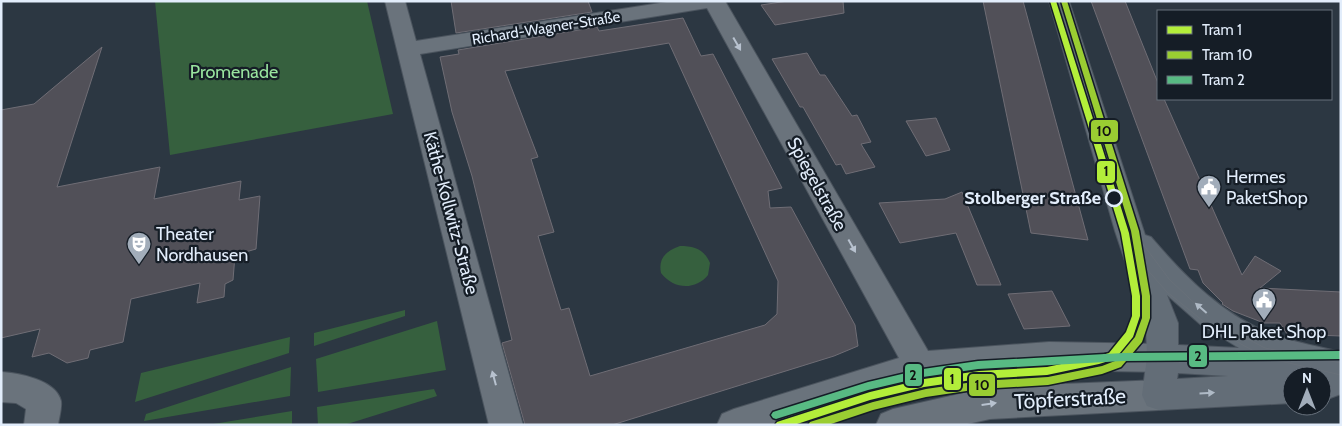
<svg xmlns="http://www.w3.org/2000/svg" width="1342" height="426" viewBox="0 0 1342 426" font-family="Cabin,sans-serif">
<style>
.green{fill:#36603e}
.building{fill:#515058;stroke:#6f6d75;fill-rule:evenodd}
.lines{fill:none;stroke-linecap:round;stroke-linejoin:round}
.street-casing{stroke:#4b545e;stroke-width:2}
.secondary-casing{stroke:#4b545e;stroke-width:2}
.street{fill:#6a737c;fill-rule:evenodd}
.secondary{fill:#636d77;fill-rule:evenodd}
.tram{stroke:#687079;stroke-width:1}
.tram-1-casing{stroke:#151d26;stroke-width:3}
.tram-2-casing{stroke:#151d26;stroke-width:3}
.tram-3-casing{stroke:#151d26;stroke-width:3}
.tram-1{fill:#b3ee3a;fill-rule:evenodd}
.tram-2{fill:#9acd32;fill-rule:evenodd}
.tram-3{fill:#58ba83;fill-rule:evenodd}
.oneway{fill:#b8c2cf}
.oneway2{fill:#afbac6}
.stop-dot{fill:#151d26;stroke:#e2edfb;stroke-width:2.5}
.labels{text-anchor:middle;stroke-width:4.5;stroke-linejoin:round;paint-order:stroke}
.far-street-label{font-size:15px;fill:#e2edfb;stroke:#151d26}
.park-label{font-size:18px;fill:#98e39e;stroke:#151d26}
.poi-label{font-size:18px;fill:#e2edfb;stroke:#151d26;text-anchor:start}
.street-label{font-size:18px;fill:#e2edfb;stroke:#151d26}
.stop-label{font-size:18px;font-weight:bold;fill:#e2edfb;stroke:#151d26;text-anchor:end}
.near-street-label{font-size:21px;fill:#e2edfb;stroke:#151d26}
.line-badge{stroke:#151d26;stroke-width:2}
.pale-badge-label{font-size:14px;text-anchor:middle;font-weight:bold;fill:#111}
</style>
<rect width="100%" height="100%" fill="#2c3742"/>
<!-- green -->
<path class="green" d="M155 1H367L393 114 170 155Z
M680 246C694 246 704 249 710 263L708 275C695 291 673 289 661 273 658 258 666 251 680 246Z
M405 310V316L314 346V333Z
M437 321 446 370 318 392 316 359Z
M290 337 289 353 135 402 141 373Z
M291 367 290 396 144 421 146 414Z
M434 389 437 396 344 425H318L317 407Z
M292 411V425H207Z"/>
<!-- building -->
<path class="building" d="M451 1H588L592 12 456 33Z
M788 1H843L844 13 775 25 761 5Z
M983 1H1023L1088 240 1031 233Z
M1091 1H1125L1158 83V99H1164L1242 275 1255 256 1281 271 1260 288 1341 292V336L1287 334 1280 323H1264L1233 311 1222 304 1223 303 1203 283 1198 270 1190 269Z
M683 18 701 56 713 54 782 188 768 191 770 208 791 207 855 325 858 346 834 356 612 425H525L502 343 512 340 472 176 452 112 440 57 459 54 458 50 597 27 599 31ZM669 43 778 281 777 314 765 325 590 376 569 308 561 310 538 236 554 232 531 159 538 157 505 71Z
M102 47 57 187 160 167 154 199 241 181 239 200 260 196 256 249 235 255 233 280 225 284 224 297 197 303 200 283 131 299 123 342 90 350 88 358 67 363 49 353 32 357 40 329 1 338V110L34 104Z
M807 53 820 75H825L852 116 857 115 871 142 861 144 875 167 846 174 841 164 836 165 803 107H800L772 59Z
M936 118 950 150 926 156 906 121Z
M962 192 1001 285H977L956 233 900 243 879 203 945 199Z
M1052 291 1070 326 1024 329 1008 294Z"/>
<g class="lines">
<defs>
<path id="street" d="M385 1H405L416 41 673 1H725L928 351 1049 342 1163 344 1174 348 1179 358 1174 368 1163 372 1049 370 973 374 920 380 784 425H717L722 414 734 409 899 358 707 8 420 54 523 425H489Z
M1 372C19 373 56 380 61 401 62 408 59 418 58 425H24L26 409 16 403 1 402Z
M1159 380 1171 384 1176 395 1171 406 1159 410 990 419 963 425H876L881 414 893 409 990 387Z"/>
<path id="secondary" d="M1049 1H1069L1145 235 1151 237C1186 278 1225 318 1277 336 1298 343 1320 347 1341 352V394L1322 401V376H1310L1314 374 1309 373 1308 376H1292V403L1159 410 1147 406 1142 395 1147 358 1146 323 1115 231ZM1167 295 1200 324 1239 348 1178 345V323ZM1178 373 1228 376 1177 379Z"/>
</defs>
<!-- street casing -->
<use href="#street" class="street-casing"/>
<!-- secondary casing -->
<use href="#secondary" class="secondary-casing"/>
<!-- street -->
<use href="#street" class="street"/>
<!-- secondary -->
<use href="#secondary" class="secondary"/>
<!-- tram -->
<path class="tram" d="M1125 233 1144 266 1167 292 1213 329 1267 358 1341 375
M1137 236 1169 279 1208 316
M1234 332 1265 348 1341 363"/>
<defs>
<path id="tram-1" d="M1050 1H1056L1129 233 1140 296V316L1133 337 1115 359 1099 364 1047 375 979 379 924 387 870 400 794 425H775L777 422 780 421 870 392 924 379 979 371 1047 367 1099 356 1109 353 1126 332 1132 316V296L1121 233Z"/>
<path id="tram-2" d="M1061 1H1067L1139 231 1150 296V318L1142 342 1121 367 1102 374 1048 385 980 389 926 397 873 410 828 425H808L810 422 813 421 873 402 926 389 980 381 1048 377 1102 366 1115 361 1135 337 1142 318V296L1131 231Z"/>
<path id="tram-3" d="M1341 351V359L1123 361 978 369 923 377 868 390 776 419 773 418 771 415 773 412 776 411 868 382 923 369 978 361 1123 353Z"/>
</defs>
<!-- tram-1 casing -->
<use href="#tram-1" class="tram-1-casing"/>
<!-- tram-2 casing -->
<use href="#tram-2" class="tram-2-casing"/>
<!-- tram-3 casing -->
<use href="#tram-3" class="tram-3-casing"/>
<!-- tram-1 -->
<use href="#tram-1" class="tram-1"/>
<!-- tram-2 -->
<use href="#tram-2" class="tram-2"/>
<!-- tram-3 -->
<use href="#tram-3" class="tram-3"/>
</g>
<!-- one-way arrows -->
<defs><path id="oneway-solid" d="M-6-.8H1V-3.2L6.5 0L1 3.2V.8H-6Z" transform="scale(1.25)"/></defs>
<g class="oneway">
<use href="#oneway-solid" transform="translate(737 44) rotate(60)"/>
<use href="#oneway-solid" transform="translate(852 246) rotate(61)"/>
<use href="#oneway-solid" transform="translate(494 378) rotate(-105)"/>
<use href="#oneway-solid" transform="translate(989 404) rotate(-8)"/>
</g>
<g class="oneway2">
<use href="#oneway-solid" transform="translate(1201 308) rotate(-139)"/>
<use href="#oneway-solid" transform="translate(1207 393) rotate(-3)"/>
</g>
<!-- icons -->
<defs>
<symbol id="civic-pin" viewBox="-11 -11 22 30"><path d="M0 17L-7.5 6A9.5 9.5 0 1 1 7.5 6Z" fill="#a2adba" stroke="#151d26"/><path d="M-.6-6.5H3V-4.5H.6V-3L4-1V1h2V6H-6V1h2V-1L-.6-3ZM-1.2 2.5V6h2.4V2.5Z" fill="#fff"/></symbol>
<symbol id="theatre-pin" viewBox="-11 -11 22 30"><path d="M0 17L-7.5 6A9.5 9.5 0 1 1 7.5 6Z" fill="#a2adba" stroke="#151d26"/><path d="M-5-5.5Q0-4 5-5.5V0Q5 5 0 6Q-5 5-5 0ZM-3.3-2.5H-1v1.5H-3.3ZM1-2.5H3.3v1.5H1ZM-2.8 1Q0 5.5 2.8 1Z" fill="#fff"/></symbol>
</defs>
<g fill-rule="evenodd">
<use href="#civic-pin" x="1195" y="173" width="28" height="38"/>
<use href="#theatre-pin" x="125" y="230" width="28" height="38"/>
<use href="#civic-pin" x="1250" y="286" width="28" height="38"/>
</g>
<!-- markers -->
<circle class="stop-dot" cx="1114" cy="198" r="8"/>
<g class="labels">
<!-- far-street labels -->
<g class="far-street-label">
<text transform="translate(546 28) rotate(-9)" y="5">Richard-Wagner-Straße</text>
</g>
<!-- park labels -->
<g class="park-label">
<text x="234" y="78">Promenade</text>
</g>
<!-- poi labels -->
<g class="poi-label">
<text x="1226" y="183">Hermes<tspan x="1226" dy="21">PaketShop</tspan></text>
<text x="156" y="240">Theater<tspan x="156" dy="21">Nordhausen</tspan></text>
<text x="1264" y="338" text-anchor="middle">DHL Paket Shop</text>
</g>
<!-- street labels -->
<g class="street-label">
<text transform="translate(817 184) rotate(61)" y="6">Spiegelstraße</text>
<text transform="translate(451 213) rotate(75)" y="6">Käthe-Kollwitz-Straße</text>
</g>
<!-- stop labels -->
<g class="stop-label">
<text x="1101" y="204">Stolberger Straße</text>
</g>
<!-- near-street labels -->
<g class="near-street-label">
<text transform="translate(1070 399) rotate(-3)" y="7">Töpferstraße</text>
</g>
</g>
<g class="line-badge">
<rect x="1090" y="119" width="29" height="24" rx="5" fill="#9acd32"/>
<rect x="1096" y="160" width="20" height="24" rx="5" fill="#b3ee3a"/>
<rect x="1188" y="344" width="20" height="24" rx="5" fill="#58ba83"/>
<rect x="904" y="363" width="19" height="24" rx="5" fill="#58ba83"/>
<rect x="943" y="367" width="19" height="24" rx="5" fill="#b3ee3a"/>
<rect x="968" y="373" width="28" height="24" rx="5" fill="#9acd32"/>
</g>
<g class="pale-badge-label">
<text x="1104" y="136">10</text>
<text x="1106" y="176">1</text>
<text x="1198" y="361">2</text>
<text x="913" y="380">2</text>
<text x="952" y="384">1</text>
<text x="982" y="390">10</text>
</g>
<!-- border -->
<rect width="1342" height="426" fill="none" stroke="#e2edfb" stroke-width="5"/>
<!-- legend -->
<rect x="1157" y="10" width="175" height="90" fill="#151d26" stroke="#67707b"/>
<rect x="1167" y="26" width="25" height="8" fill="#b3ee3a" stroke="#67707b"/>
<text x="1202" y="35" font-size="15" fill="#e2edfb">Tram 1</text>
<rect x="1167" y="51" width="25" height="8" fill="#9acd32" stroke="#67707b"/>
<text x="1202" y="60" font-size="15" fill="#e2edfb">Tram 10</text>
<rect x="1167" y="76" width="25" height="8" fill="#58ba83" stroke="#67707b"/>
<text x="1202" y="85" font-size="15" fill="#e2edfb">Tram 2</text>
<!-- north arrow -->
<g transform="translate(1307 391)"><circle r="24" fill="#151d26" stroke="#67707b"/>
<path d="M0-4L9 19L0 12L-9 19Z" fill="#a2adba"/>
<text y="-8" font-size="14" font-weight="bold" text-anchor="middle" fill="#e2edfb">N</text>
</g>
</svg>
